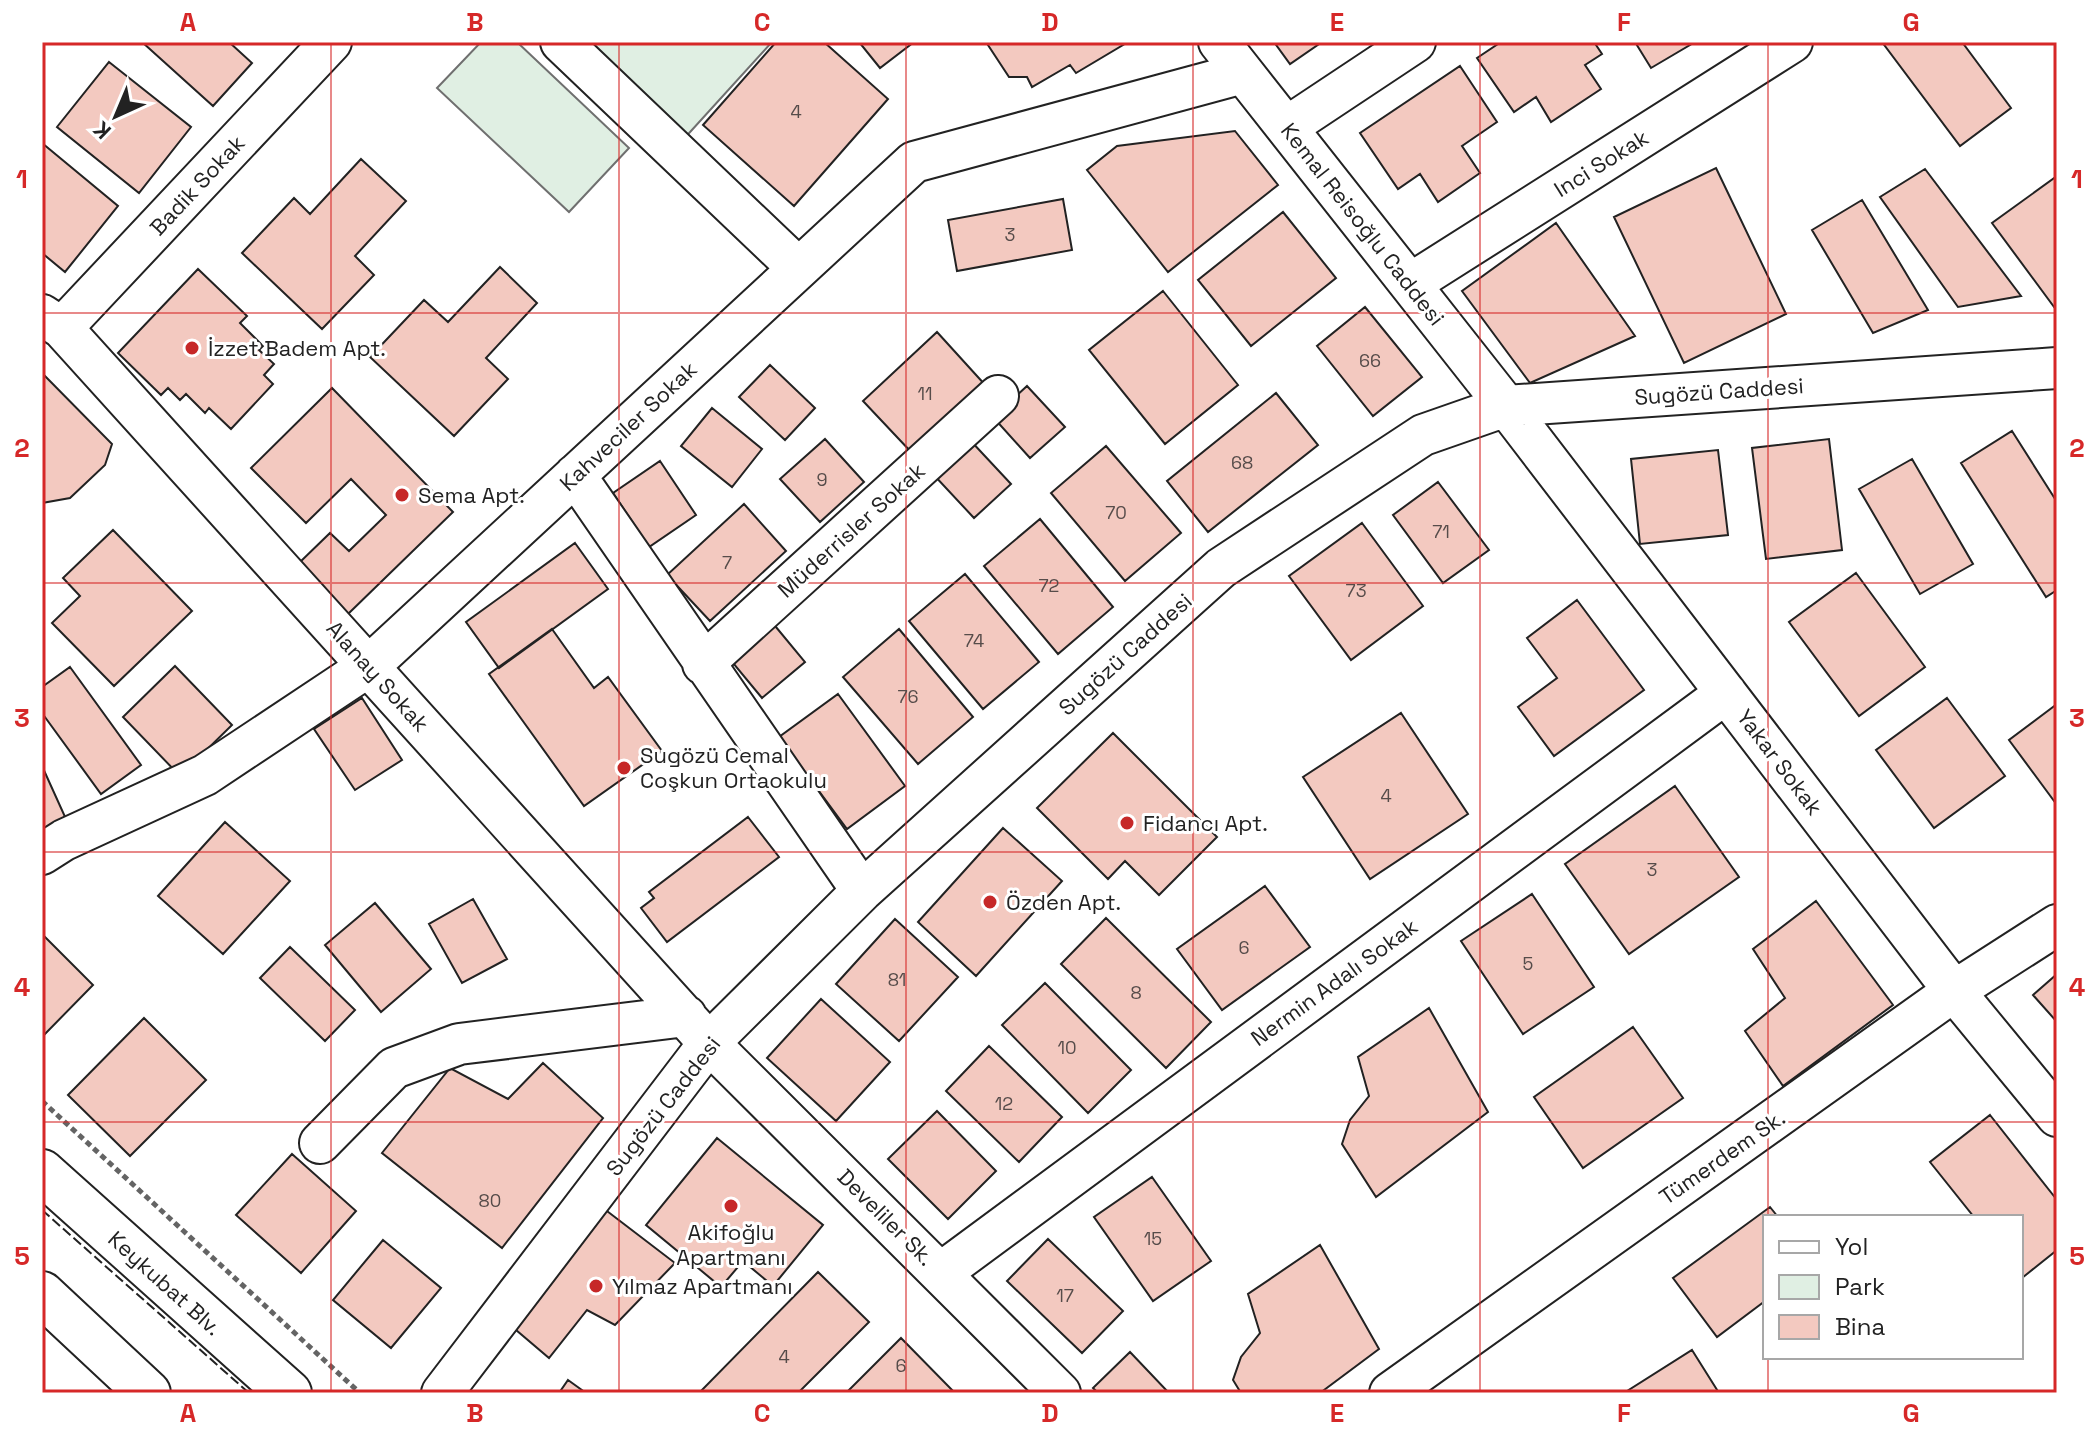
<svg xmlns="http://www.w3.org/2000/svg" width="2099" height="1435" viewBox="0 0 2099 1435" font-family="'Space Grotesk',sans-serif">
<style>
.green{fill:#e0efe3;stroke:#6f6f6f;stroke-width:2}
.building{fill:#f3c9c0;stroke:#222;stroke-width:2}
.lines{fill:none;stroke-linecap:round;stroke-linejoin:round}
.minor-casing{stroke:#222;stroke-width:44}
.highway-casing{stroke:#222;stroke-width:48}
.path{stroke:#646464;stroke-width:5;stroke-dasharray:6 4;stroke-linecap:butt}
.minor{stroke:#fff;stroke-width:40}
.highway{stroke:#fff;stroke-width:44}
.fence{stroke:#222;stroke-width:2;stroke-dasharray:10 4;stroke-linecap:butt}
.grid{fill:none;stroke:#d62828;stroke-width:2;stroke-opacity:0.55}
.poi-dot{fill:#c62828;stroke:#fff;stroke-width:3}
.labels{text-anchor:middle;stroke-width:6;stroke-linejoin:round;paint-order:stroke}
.number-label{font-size:18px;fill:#564c4a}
.street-label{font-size:22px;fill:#222;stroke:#fff}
.poi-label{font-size:22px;fill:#222;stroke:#fff;text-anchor:start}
.neatline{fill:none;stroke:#d62828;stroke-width:3}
.grid-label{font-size:26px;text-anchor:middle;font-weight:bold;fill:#d62828}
</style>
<rect width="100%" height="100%" fill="#fff"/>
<!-- green -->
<path class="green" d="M481 42H517L629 148 569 212 437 88Z
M577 42H772L681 142Z"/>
<!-- building -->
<path class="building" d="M142 42H229L252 63 213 106Z
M776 42H824L888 99 794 206 703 125Z
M859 42H914L880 68Z
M986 42H1128L1076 73 1070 65 1032 87 1027 77H1009Z
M1274 42H1322L1290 64Z
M1501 42H1594L1602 54 1585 65 1601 89 1551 122 1536 97 1514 112 1477 58Z
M1635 42H1695L1651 68Z
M1882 42H1962L2011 108 1960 146Z
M109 62 191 127 139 193 57 127Z
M1460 66 1497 122 1462 146 1480 173 1438 202 1420 174 1398 189 1360 133Z
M1235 131 1278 185 1168 272 1087 170 1117 146Z
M42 143 118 206 65 272 42 253Z
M361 159 406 201 355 256 374 275 322 329 242 253 294 198 310 214Z
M1716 168 1786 314 1684 363 1614 217Z
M1925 169 2021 296 1958 307 1880 197Z
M2057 176V311L1992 223Z
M1063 199 1072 250 957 271 948 220Z
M1862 200 1928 310 1873 333 1812 230Z
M1283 212 1336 278 1251 346 1198 280Z
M1556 223 1635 336 1530 383 1462 291Z
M500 267 537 303 486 358 508 379 454 436 370 357 424 300 448 322Z
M198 269 247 316 240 323 263 346 259 350 274 364 264 375 273 384 231 429 209 408 205 413 186 394 180 400 168 388 161 395 118 353Z
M1163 291 1238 385 1165 444 1089 350Z
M1365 307 1422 377 1373 416 1317 346Z
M937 332 987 387 913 454 863 401Z
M770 365 815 408 785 440 739 397Z
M42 373 112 444 105 465 70 498 42 503Z
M1027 386 1065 427 1030 458 993 417Z
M332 388 453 512 348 614 299 563 330 533 349 551 386 515 351 479 306 523 251 468Z
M1276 393 1318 445 1208 532 1167 481Z
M712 408 762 449 732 487 681 446Z
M2012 431 2057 502V590L2046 597 1961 463Z
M825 439 864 482 820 522 780 479Z
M969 439 1011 484 974 518 932 473Z
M1829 439 1842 550 1766 559 1752 448Z
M1106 446 1181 533 1125 581 1051 493Z
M1718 450 1728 535 1640 544 1631 459Z
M1912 459 1973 564 1920 594 1859 489Z
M660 461 696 515 649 547 613 493Z
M1438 482 1489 550 1443 583 1393 515Z
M744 504 786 551 710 621 667 575Z
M1040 519 1113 607 1058 654 984 566Z
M1362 523 1423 606 1351 660 1289 576Z
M113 530 192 611 114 686 52 623 80 596 63 578Z
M575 543 608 589 499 668 466 622Z
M1856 573 1925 667 1859 716 1789 622Z
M965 574 1039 662 983 709 909 621Z
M1577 600 1644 690 1554 756 1518 707 1557 678 1527 638Z
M771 621 805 662 762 698 728 657Z
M552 629 594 688 608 677 662 751 584 806 489 674Z
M899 629 973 717 918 764 843 677Z
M175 666 232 725 180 776 123 717Z
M70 667 141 765 101 794 42 713V687Z
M838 694 905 786 847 829 779 737Z
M362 698 402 760 355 790 314 729Z
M1947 698 2005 776 1934 828 1876 750Z
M2057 704V805L2009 740Z
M1401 713 1468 814 1370 879 1303 777Z
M1113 733 1217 837 1159 895 1125 861 1108 879 1037 808Z
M42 766 66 819 42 830Z
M1675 786 1739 877 1629 954 1565 864Z
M748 817 779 857 667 942 641 908 654 898 649 892Z
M225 822 290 881 223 954 158 896Z
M1003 828 1062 881 976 976 918 922Z
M1265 886 1310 947 1222 1010 1177 949Z
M1532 894 1594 987 1523 1034 1461 941Z
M473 899 507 959 462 983 429 924Z
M1816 901 1893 1005 1783 1086 1745 1031 1785 998 1753 949Z
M375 903 431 969 381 1012 325 945Z
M1106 918 1211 1022 1166 1068 1061 964Z
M895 919 958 977 899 1041 836 984Z
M42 934 93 985 42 1037Z
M290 947 355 1010 325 1041 260 978Z
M2057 974V1022L2033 995Z
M1045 983 1131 1070 1088 1113 1002 1025Z
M821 999 890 1062 836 1121 767 1058Z
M1429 1008 1488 1112 1376 1197 1342 1144 1350 1120 1369 1096 1358 1057Z
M144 1018 206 1080 130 1156 68 1095Z
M1633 1027 1683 1098 1583 1168 1534 1097Z
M989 1046 1062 1117 1019 1162 946 1091Z
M543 1063 603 1118 502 1248 382 1153 450 1068 508 1099Z
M937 1111 996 1171 948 1219 888 1159Z
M1990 1115 2057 1200V1250L2022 1278 2021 1217H1974L1930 1162Z
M717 1138 823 1225 773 1286 743 1261 721 1287 646 1225Z
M292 1154 356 1211 301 1273 236 1215Z
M1152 1177 1211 1261 1153 1301 1094 1217Z
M1770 1207 1778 1217H1765V1301L1717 1337 1673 1278Z
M603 1208 675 1263 615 1325 587 1310 549 1358 509 1324Z
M1048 1239 1123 1311 1082 1353 1007 1281Z
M383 1240 441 1288 391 1348 333 1300Z
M1320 1245 1379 1349 1320 1393H1241L1233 1380 1241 1357 1260 1333 1248 1294Z
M818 1272 869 1322 798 1393H699Z
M901 1338 955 1393H846Z
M1692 1350 1719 1393H1624Z
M1130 1352 1169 1393H1098L1093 1388Z
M568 1380 586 1393H559Z"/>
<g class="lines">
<defs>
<path id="minor" d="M561 42 798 268
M1219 42 1506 406 1954 991 2057 1116
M1287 127 1415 42
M1410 284 1792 42
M42 315 62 328 709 1043 1060 1393
M62 328 331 42
M575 475 862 891
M703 664 998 396
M42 854 64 840 205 775 369 666 914 162 1243 73
M320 1143 394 1068 459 1044 686 1016
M942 1272 1726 693
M442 1393 709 1043 862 891 1221 568 1423 435 1506 406 2057 368
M1390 1393 1954 991 2057 925"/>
<path id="highway" d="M42 1172 289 1393
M42 1294 148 1393"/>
</defs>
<!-- minor casing -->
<use href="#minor" class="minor-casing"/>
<!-- highway casing -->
<use href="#highway" class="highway-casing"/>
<!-- path -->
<path class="path" d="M42 1101 360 1393"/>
<!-- minor -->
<use href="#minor" class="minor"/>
<!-- highway -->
<use href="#highway" class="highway"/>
<!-- fence -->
<path class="fence" d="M42 1210 249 1393"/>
</g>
<!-- grid -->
<path class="grid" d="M331 42V1393M619 42V1393M906 42V1393M1193 42V1393M1480 42V1393M1768 42V1217M42 313H2057M42 583H2057M42 852H2057M42 1122H2057M1768 1357V1393"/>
<!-- markers -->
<g class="poi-dot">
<circle cx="192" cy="348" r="8"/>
<circle cx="402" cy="495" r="8"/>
<circle cx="624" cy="768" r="8"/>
<circle cx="1127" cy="823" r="8"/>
<circle cx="990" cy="902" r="8"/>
<circle cx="731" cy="1206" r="8"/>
<circle cx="596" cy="1286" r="8"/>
</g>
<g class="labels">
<!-- number labels -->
<g class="number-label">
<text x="796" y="118">4</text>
<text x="1010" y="241">3</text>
<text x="1370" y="367">66</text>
<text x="925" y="400">11</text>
<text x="1242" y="469">68</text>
<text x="822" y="486">9</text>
<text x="1116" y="519">70</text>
<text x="1441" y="538">71</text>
<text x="727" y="569">7</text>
<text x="1049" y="592">72</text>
<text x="1356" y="597">73</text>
<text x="974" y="647">74</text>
<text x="908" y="703">76</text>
<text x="1386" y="802">4</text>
<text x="1652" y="876">3</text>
<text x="1244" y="954">6</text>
<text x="1528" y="970">5</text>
<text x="897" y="986">81</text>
<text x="1136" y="999">8</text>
<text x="1067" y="1054">10</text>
<text x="1004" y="1110">12</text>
<text x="490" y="1207">80</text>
<text x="1153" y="1245">15</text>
<text x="1065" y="1302">17</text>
<text x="784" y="1363">4</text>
<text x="901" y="1372">6</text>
</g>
<!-- street labels -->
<g class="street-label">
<text transform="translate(1601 163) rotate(-32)" y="8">Inci Sokak</text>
<text transform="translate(197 185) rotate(-47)" y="8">Badik Sokak</text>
<text transform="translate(1363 224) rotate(52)" y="8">Kemal Reisoğlu Caddesi</text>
<text transform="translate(1719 391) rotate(-4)" y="8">Sugözü Caddesi</text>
<text transform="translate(628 426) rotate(-43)" y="8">Kahveciler Sokak</text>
<text transform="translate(851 530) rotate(-42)" y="8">Müderrisler Sokak</text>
<text transform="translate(1125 654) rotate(-42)" y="8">Sugözü Caddesi</text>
<text transform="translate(378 676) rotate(48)" y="8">Alanay Sokak</text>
<text transform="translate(1780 762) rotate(53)" y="8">Yakar Sokak</text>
<text transform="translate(1334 982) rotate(-36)" y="8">Nermin Adalı Sokak</text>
<text transform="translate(663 1106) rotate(-52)" y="8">Sugözü Caddesi</text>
<text transform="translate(1722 1157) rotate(-35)" y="8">Tümerdem Sk.</text>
<text transform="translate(886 1217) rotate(45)" y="8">Develiler Sk.</text>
<text transform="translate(165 1283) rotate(42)" y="8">Keykubat Blv.</text>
</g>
<!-- poi labels -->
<g class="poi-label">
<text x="208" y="356">İzzet Badem Apt.</text>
<text x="418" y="503">Sema Apt.</text>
<text x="640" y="763">Sugözü Cemal<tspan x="640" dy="25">Coşkun Ortaokulu</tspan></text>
<text x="1143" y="831">Fidancı Apt.</text>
<text x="1006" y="910">Özden Apt.</text>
<text x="731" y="1240" text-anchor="middle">Akifoğlu<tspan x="731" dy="25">Apartmanı</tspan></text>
<text x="612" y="1294">Yılmaz Apartmanı</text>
</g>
</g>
<!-- border -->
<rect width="2099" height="1435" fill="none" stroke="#ffffff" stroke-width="88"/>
<!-- legend -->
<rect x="1763" y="1215" width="260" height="144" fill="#ffffff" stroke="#a7a7a7" stroke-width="2"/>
<rect x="1779" y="1241" width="40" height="12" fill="#ffffff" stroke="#a7a7a7" stroke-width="2"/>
<text x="1835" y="1255" font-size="24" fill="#222222">Yol</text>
<rect x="1779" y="1275" width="40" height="24" fill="#e0efe3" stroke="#a7a7a7" stroke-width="2"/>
<text x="1835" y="1295" font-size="24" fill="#222222">Park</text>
<rect x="1779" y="1315" width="40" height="24" fill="#f3c9c0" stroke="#a7a7a7" stroke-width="2"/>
<text x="1835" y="1335" font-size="24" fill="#222222">Bina</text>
<!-- north arrow -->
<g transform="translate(116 116) rotate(224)" stroke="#ffffff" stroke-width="6" paint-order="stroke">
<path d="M0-6L14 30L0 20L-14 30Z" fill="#222222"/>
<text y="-12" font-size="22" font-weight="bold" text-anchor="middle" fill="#222222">K</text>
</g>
<rect x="44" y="44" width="2011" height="1347" class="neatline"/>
<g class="grid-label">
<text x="188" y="31">A</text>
<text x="475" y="31">B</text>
<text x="762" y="31">C</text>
<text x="1050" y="31">D</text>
<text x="1337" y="31">E</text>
<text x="1624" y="31">F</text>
<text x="1911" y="31">G</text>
<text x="22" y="188">1</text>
<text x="2077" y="188">1</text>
<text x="22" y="457">2</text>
<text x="2077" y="457">2</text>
<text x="22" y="727">3</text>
<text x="2077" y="727">3</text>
<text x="22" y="996">4</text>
<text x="2077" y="996">4</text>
<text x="22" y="1265">5</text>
<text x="2077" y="1265">5</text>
<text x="188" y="1422">A</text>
<text x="475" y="1422">B</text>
<text x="762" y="1422">C</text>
<text x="1050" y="1422">D</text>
<text x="1337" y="1422">E</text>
<text x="1624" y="1422">F</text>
<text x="1911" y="1422">G</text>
</g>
</svg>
